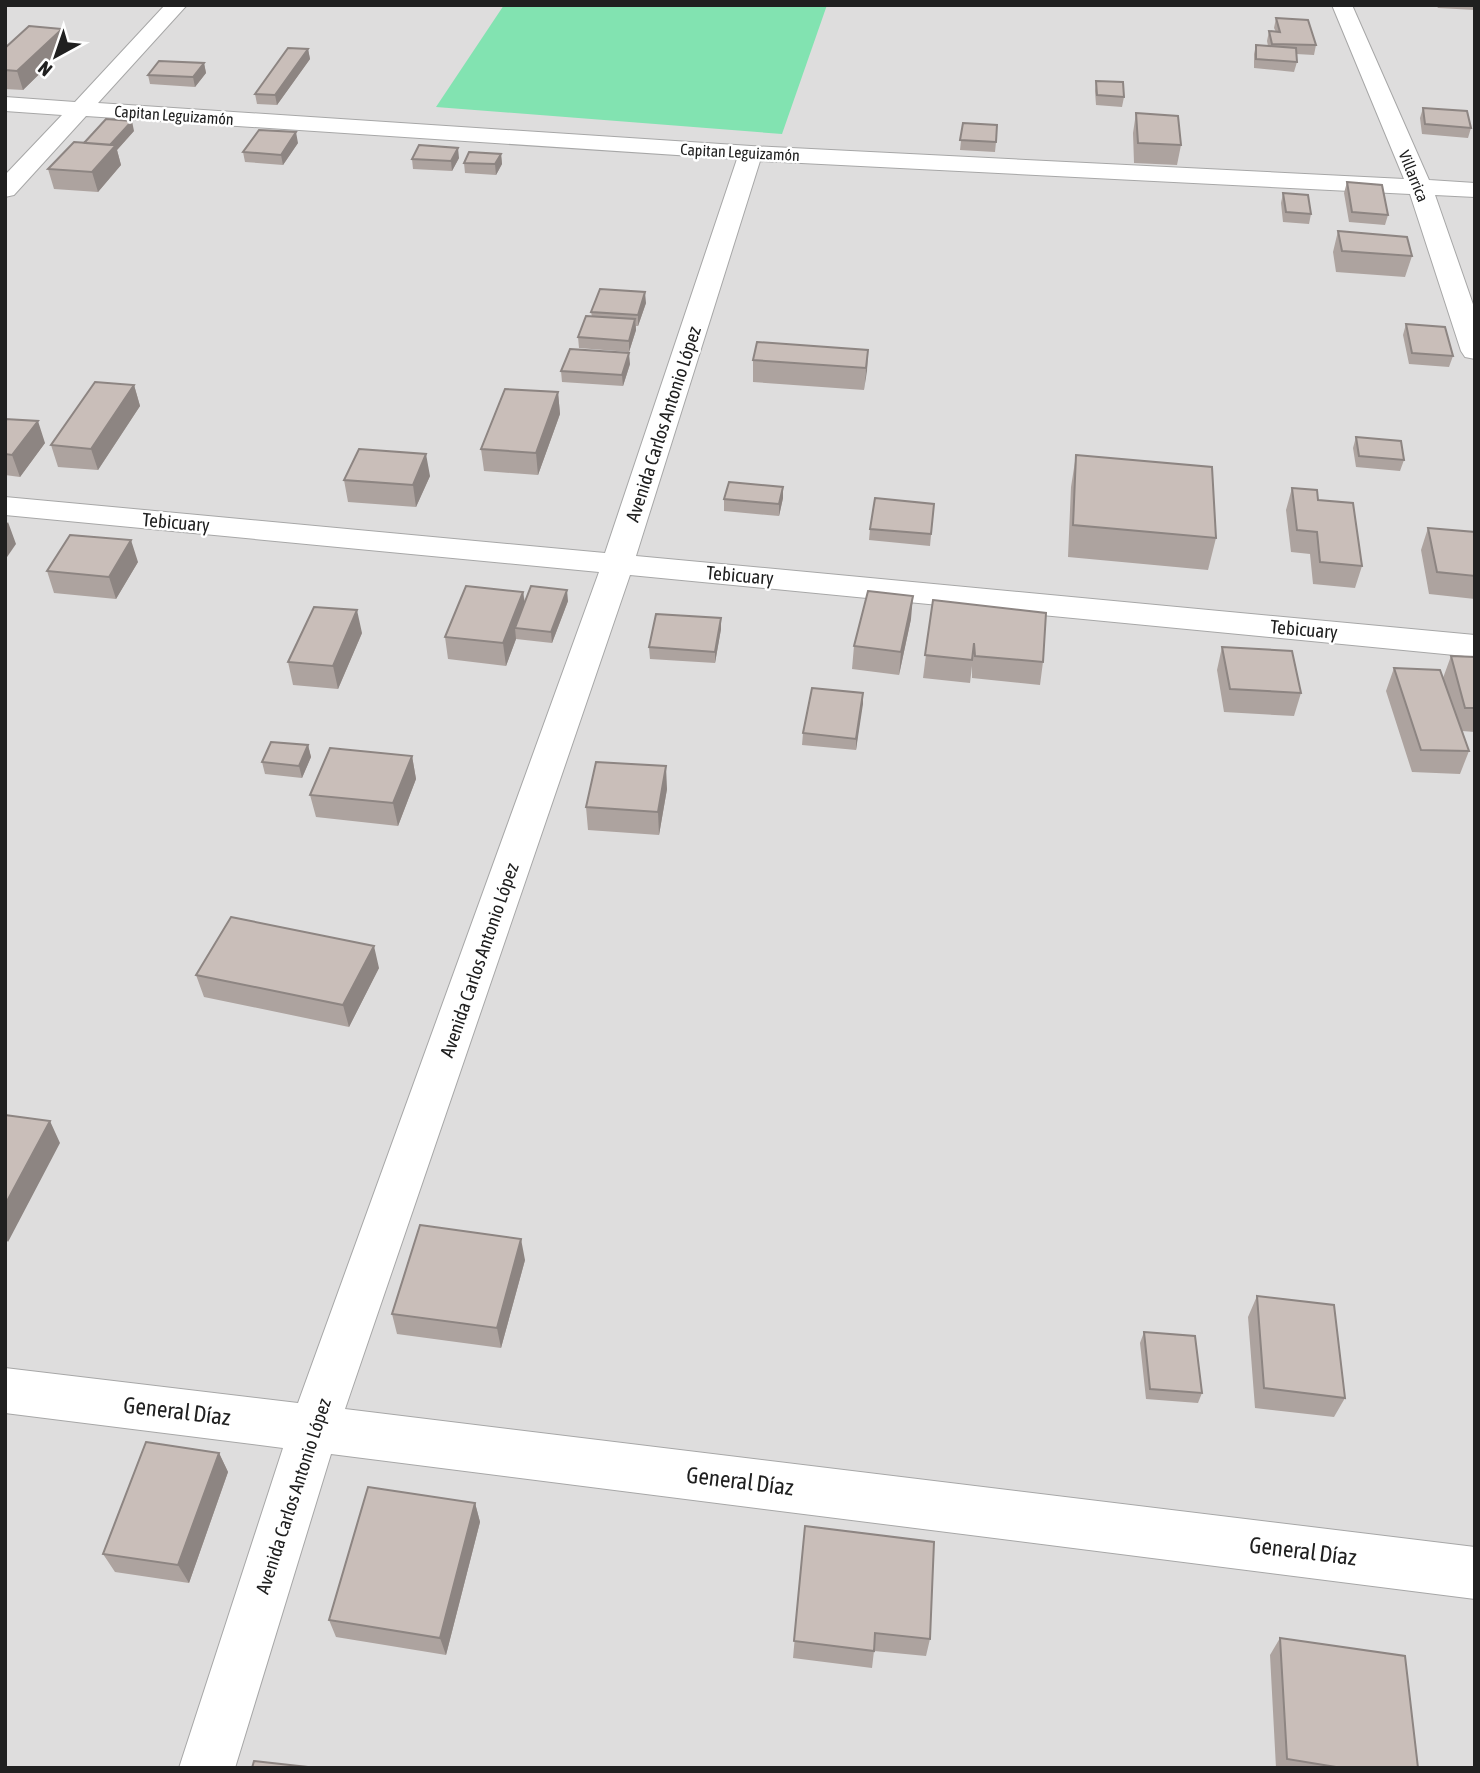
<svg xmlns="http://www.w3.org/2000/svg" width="1480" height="1773" viewBox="0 0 1480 1773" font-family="'Asap Condensed',sans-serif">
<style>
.residential{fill:#dedddd}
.pitch{fill:#82e3b1}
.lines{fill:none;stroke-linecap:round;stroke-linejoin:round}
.street-casing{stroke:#a7a7a7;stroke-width:2}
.street{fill:#fff;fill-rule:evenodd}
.wall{fill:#ada39f}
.shaded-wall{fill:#8d8582}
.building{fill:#c9beb9;stroke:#8d8582;stroke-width:2}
.labels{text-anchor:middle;stroke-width:5;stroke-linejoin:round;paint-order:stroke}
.far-street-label{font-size:16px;fill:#202020;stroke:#fff}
.street-label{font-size:19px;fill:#202020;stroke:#fff}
.near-street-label{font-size:23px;fill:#202020;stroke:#fff}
</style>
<rect width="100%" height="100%" fill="#f1ece7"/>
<!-- residential -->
<path class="residential" d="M5 5H1475V1768H5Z"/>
<!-- pitch -->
<path class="pitch" d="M504 5H827L782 134 436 107Z"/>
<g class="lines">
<defs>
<path id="street" d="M165 5H187L98 103 751 146 1404 179 1332 5H1352L1429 180 1475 183V197L1435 195 1475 310V359L1465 357 1461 351 1410 194 760 161 636 556 1475 635V657L630 575 345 1409 1475 1547V1599L331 1454 235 1768H179L283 1448 5 1413V1368L298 1403 599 572 5 515V497L605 553 737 159 86 116 14 195 5 197V175L62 115 5 111V97L75 102Z"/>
</defs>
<!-- street casing -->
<use href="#street" class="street-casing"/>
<!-- street -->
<use href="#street" class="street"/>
</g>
<!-- wall -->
<path class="wall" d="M1436 5H1475V10L1438 8Z
M1276 18 1316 45 1314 55 1296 54 1297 62 1294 72 1254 68V54L1256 45 1268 46 1267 41 1269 31 1276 32 1274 28Z
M67 47 23 90 5 89V48Z
M308 49 310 59 277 105 257 104 255 94Z
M204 63 206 73 195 87 150 84 148 75Z
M1096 81 1124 97 1122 107 1096 105 1095 91Z
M1423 108 1471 128 1468 138 1422 134 1420 118Z
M1136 113 1181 145 1177 165 1134 163 1133 133Z
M963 123 996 142 995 152 960 150Z
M134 131 117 150 121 165 98 192 54 189 48 169 84 143Z
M298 143 283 165 245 162 243 152Z
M501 154 502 164 496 175 465 173 464 163Z
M459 158 452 171 413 169 412 159Z
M1347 182 1388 215 1385 225 1349 222 1344 193Z
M1283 193 1311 214 1309 224 1283 222 1281 203Z
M1338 231 1412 256 1405 277 1336 272 1333 252Z
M646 303 638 326H636V330L629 352 579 348 578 337 592 317 591 312Z
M1406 324 1453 356 1449 367 1409 364 1403 335Z
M868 350 864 390 753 382V360Z
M630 364 623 386 562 382 561 371Z
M134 385 140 406 98 470 58 467 51 445Z
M558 392 560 414 538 475 484 471 481 449Z
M5 419 45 443 20 477 5 475Z
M1356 437 1404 460 1400 471 1356 467 1353 448Z
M1076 455 1216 538 1208 570 1068 557 1071 487Z
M430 476 416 507 348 502 344 480Z
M783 487V498L779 516 724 511V499Z
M1292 488 1318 500 1362 566 1355 588 1313 584 1310 554 1291 552 1286 510Z
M934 504 930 546 869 540 870 529Z
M1428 528 1475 532V599L1429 594 1421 550Z
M138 562 116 599 54 593 47 571Z
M523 592 525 602 568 601 552 643 516 639 506 666 448 659 445 637Z
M933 600 1043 662 1040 685 972 678V666L970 683 923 678Z
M721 618V629L715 663 650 659 649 647Z
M911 619 899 675 852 669 854 646Z
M362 633 338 689 293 685 288 662Z
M1222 647 1301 693 1294 716 1224 712 1217 670Z
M1451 656 1475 657V732L1462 731 1469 751 1460 774 1412 772 1386 691 1394 668 1443 678Z
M863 693 856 750 802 745 803 733Z
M308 745 311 757 302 778 265 774 262 762Z
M412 756 416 779 398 826 316 817 310 795Z
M667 789 659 835 588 830 586 807Z
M379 968 349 1027 204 997 196 975Z
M525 1260 501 1348 397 1334 392 1314Z
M1257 1296 1345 1398 1334 1417 1255 1408 1248 1317Z
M1144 1332 1202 1393 1198 1403 1146 1399 1140 1343Z
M219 1453 228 1472 189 1583 115 1572 103 1554Z
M475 1503 480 1522 446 1655 336 1637 329 1620Z
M805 1526 930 1639 926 1656 874 1651 872 1668 793 1658Z
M1280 1638 1418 1768H1276L1270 1655Z"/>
<!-- shaded-wall -->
<path class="shaded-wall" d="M62 29 67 47 23 90 17 71Z
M308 49 310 59 277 105 275 95Z
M204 63 206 73 195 87 193 77Z
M132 121 134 131 117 150 121 165 98 192 92 172 102 154Z
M296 132 298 143 283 165 281 155Z
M458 148 459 158 452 171 451 161Z
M501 154 502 164 496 175 495 164Z
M645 292 646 303 638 326V315Z
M635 319 636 330 629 352V341Z
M868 350 867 371 864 390 866 368Z
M629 353 630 364 623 386 622 375Z
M134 385 140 406 98 470 91 449Z
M558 392 560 414 538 475 536 453Z
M38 421 45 443 20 477 12 455Z
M426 454 430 476 416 507 413 485Z
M783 487V498L779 516V504Z
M8 522 16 544 5 560V526Z
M131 540 138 562 116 599 109 577Z
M567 590 568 601 552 643 551 632Z
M523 592 526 614 515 628 516 639 506 666 503 643Z
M913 596 911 619 899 675 901 652Z
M357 610 362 633 338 689 333 666Z
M721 618V629L715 663V652Z
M863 693V704L856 750V739Z
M308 745 311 757 302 778 299 766Z
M412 756 416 779 398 826 393 803Z
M666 766 667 789 659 835 658 812Z
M374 946 379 968 349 1027 343 1005Z
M50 1121 60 1143 8 1242 5 1238V1205Z
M521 1239 525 1260 501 1348 497 1328Z
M219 1453 228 1472 189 1583 178 1565Z
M475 1503 480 1522 446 1655 440 1638Z"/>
<!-- building -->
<path class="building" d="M1276 18 1308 20 1316 45 1272 44 1269 31 1280 32Z
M29 26 62 29 17 71 5 70V48Z
M1256 45 1296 48 1297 62 1256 59Z
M288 48 308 49 275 95 255 94Z
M159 61 204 63 193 77 148 75Z
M1096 81 1123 82 1124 97 1097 95Z
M1423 108 1467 111 1471 128 1425 124Z
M1136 113 1178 116 1181 145 1138 143Z
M106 119 132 121 110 145 84 143Z
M963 123 997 125 996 142 960 140Z
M259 130 296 132 281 155 243 152Z
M74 142 116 145 92 172 48 169Z
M419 145 458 148 451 161 412 159Z
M469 152 501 154 495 164 464 163Z
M1347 182 1382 185 1388 215 1352 212Z
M1283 193 1308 195 1311 214 1286 212Z
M1338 231 1407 237 1412 256 1342 251Z
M600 289 645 292 638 315 591 312Z
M586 316 635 319 629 341 578 337Z
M1406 324 1445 327 1453 356 1412 353Z
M757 342 868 350 866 368 753 360Z
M570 349 629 353 622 375 561 371Z
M95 382 134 385 91 449 51 445Z
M505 389 558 392 536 453 481 449Z
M5 419 38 421 12 455 5 454Z
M1356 437 1401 441 1404 460 1359 456Z
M359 449 426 454 413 485 344 480Z
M1076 455 1212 467 1216 538 1073 525Z
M729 482 783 487 779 504 724 499Z
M1292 488 1317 490 1318 500 1353 503 1362 566 1320 562 1317 532 1297 530Z
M875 498 934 504 931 534 870 529Z
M1428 528 1475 532V576L1437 572Z
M70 535 131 540 109 577 47 571Z
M466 586 523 592 503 643 445 637Z
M531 586 567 590 551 632 515 628Z
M868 591 913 596 901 652 854 646Z
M933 600 1046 613 1043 662 975 656 974 643 972 660 925 655Z
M314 607 357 610 333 666 288 662Z
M656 614 721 618 715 652 649 647Z
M1222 647 1292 651 1301 693 1230 689Z
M1451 656 1475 657V708H1465Z
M1394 668 1440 670 1469 751 1421 750Z
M812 688 863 693 856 739 803 733Z
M271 742 308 745 299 766 262 762Z
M330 748 412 756 393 803 310 795Z
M596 762 666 766 658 812 586 807Z
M231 917 374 946 343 1005 196 975Z
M5 1115 50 1121 5 1205Z
M420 1225 521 1239 497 1328 392 1314Z
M1257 1296 1334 1305 1345 1398 1264 1388Z
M1144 1332 1195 1336 1202 1393 1150 1389Z
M146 1442 219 1453 178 1565 103 1554Z
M368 1487 475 1503 440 1638 329 1620Z
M805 1526 934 1542 930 1639 875 1633 874 1651 794 1641Z
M1280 1638 1405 1656 1418 1768H1342L1287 1759Z
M254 1761 317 1768H252Z"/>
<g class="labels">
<!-- far-street labels -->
<g class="far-street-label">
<text transform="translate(174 115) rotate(4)" y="6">Capitan Leguizamón</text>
<text transform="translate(740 152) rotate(3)" y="6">Capitan Leguizamón</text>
<text transform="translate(1414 176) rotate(68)" y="6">Villarrica</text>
</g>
<!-- street labels -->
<g class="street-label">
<text transform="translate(663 424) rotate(-72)" y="7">Avenida Carlos Antonio López</text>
<text transform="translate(176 522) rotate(5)" y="7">Tebicuary</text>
<text transform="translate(740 575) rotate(5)" y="7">Tebicuary</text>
<text transform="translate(1304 629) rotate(5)" y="7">Tebicuary</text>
<text transform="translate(479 960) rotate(-71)" y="7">Avenida Carlos Antonio López</text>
<text transform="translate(293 1496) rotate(-72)" y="7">Avenida Carlos Antonio López</text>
</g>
<!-- near-street labels -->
<g class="near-street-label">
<text transform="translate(177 1411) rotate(7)" y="8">General Díaz</text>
<text transform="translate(740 1481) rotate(7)" y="8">General Díaz</text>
<text transform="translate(1303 1551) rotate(7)" y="8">General Díaz</text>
</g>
</g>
<!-- border -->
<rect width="1480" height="1773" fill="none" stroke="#202020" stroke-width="14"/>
<!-- north arrow -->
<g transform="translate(56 56) rotate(220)" stroke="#ffffff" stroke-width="5" paint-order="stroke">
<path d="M0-5L12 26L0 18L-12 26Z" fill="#202020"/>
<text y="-10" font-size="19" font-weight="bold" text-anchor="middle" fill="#202020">N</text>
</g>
</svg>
